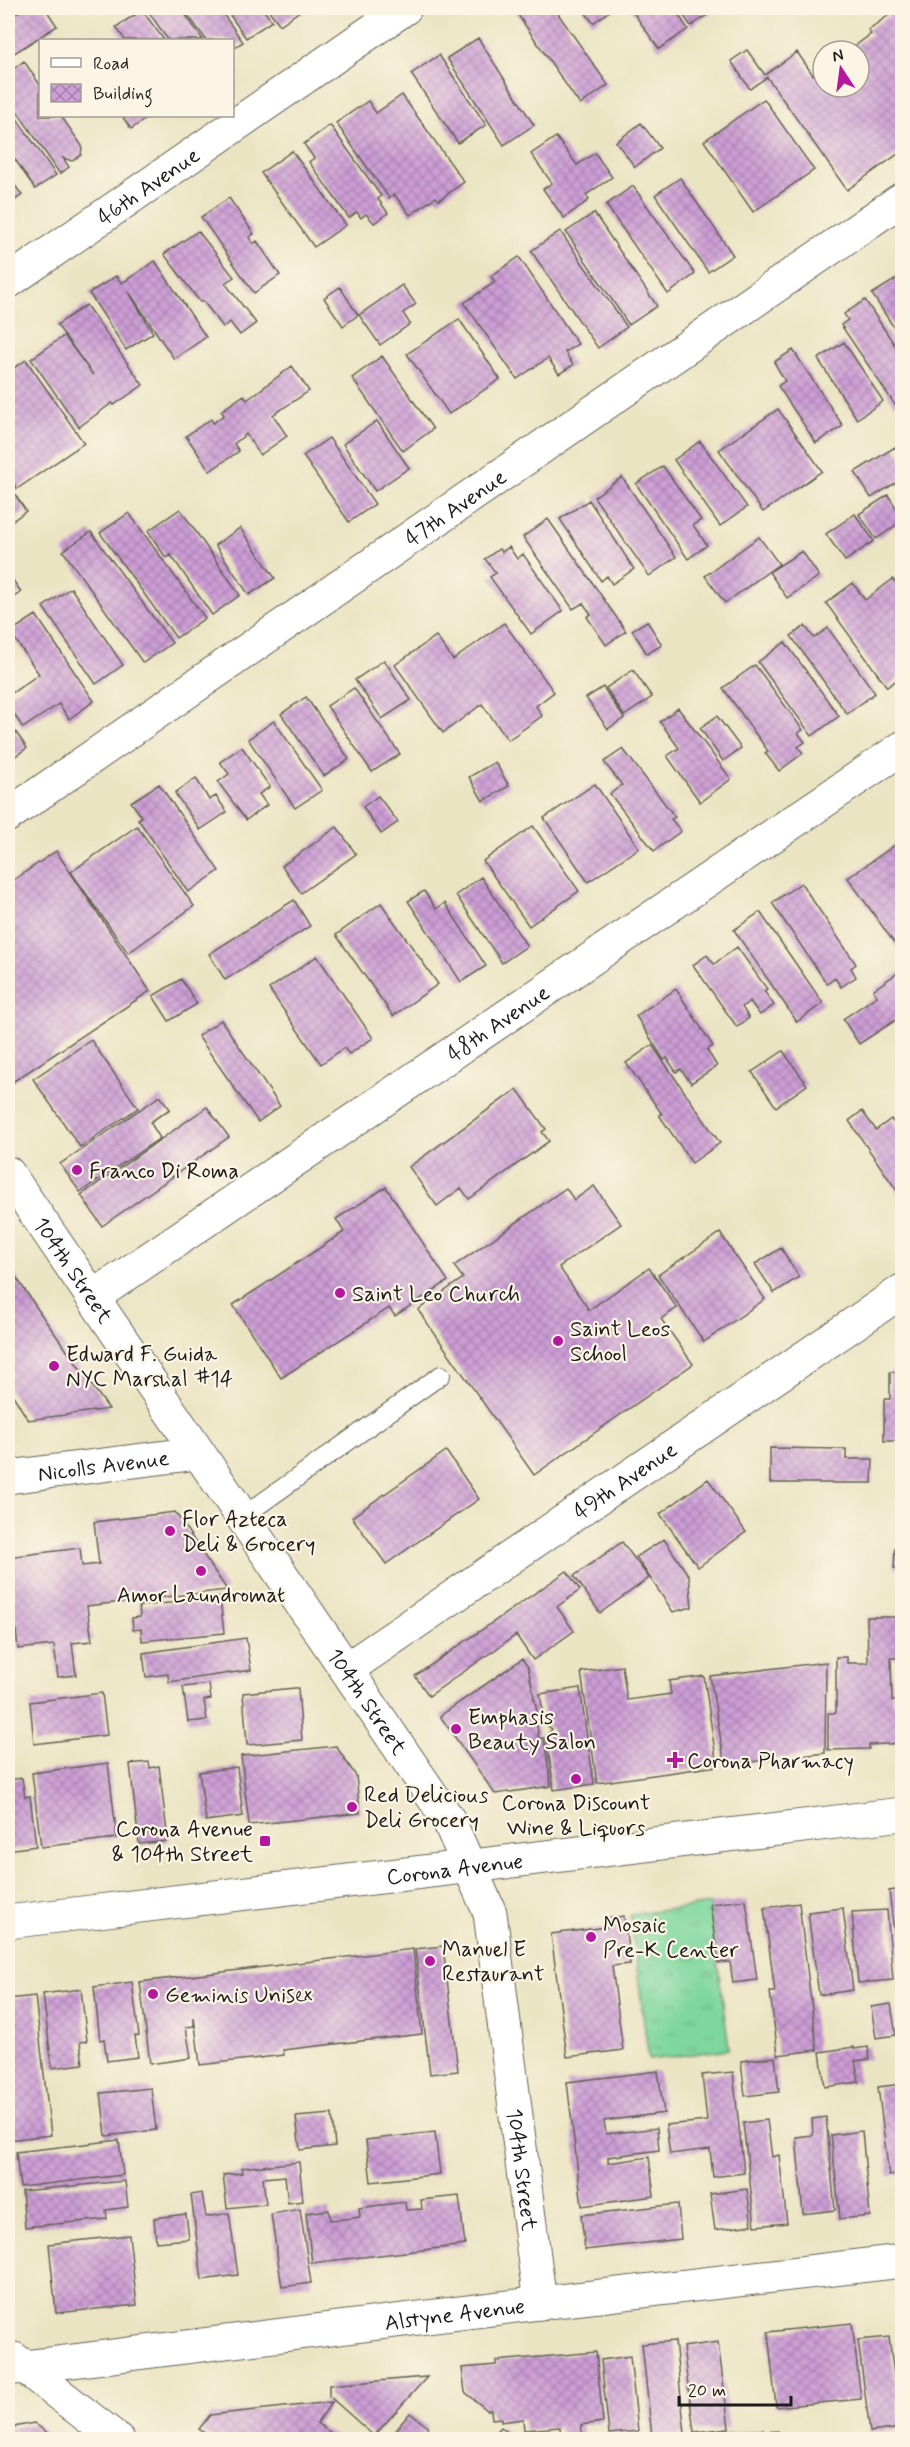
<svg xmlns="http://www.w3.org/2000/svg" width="910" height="2447" viewBox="0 0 910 2447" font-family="Mynerve,sans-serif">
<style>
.grass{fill:url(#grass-tufts);stroke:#4d7a5c;stroke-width:1.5}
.building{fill:url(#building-cross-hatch)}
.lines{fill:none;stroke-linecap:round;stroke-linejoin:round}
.service-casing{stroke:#646256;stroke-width:20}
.minor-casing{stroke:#646256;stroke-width:35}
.service{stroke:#fff;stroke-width:18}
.minor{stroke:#fff;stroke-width:33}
.poi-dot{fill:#b5179e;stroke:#fcf5e5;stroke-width:2}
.labels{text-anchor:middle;stroke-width:4.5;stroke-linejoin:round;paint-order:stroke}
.street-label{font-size:22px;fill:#1c1c1c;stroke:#fcf5e5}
.poi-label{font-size:22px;fill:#1c1c1c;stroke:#fcf5e5;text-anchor:start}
</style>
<defs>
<pattern id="grass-tufts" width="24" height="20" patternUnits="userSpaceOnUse" patternTransform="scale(1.5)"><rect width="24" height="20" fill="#7ed79d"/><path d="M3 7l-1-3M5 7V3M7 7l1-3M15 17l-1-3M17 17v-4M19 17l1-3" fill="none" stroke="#6cb887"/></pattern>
<pattern id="building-cross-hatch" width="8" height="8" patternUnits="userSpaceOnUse" patternTransform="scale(1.5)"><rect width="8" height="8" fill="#cd9ed6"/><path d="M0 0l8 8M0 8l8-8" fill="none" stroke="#a680ad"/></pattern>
</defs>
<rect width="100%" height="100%" fill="#fcf5e5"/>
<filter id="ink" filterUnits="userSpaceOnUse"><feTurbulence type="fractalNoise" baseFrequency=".0167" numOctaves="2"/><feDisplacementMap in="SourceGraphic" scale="12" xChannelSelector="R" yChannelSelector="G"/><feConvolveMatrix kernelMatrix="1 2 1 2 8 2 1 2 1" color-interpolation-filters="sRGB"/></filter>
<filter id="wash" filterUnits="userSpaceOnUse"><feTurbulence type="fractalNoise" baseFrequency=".008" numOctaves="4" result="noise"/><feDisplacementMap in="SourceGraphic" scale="24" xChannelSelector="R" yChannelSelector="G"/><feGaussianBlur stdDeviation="1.35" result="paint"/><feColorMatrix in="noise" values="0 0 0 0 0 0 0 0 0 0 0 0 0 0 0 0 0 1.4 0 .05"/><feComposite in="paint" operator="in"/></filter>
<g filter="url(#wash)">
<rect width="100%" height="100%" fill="#ebe4c3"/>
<!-- grass -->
<path class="grass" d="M710 1904 729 2049 649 2060 630 1915Z"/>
<g id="blocks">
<!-- building -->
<path class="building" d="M24 8H45L57 26 13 54 8 46V19Z
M146 8H181L203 40H168Z
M183 8H219L243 42 232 49V40H206Z
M225 8H262L272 21 246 38Z
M267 8H304L280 25Z
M522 8H554L608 85 580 105 516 12Z
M582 8H614L593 23Z
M630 8H674L688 29 659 49Z
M678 8H717L691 26Z
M899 8H902V151L847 190 767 77 750 89 731 61 747 50 765 75 797 52 813 75 823 68V87H859V51H848L871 34 868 30Z
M142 10 164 40H125L116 27Z
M478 38 534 125 504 145 447 58Z
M439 55 486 125 458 143 411 74Z
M24 61 40 85V116H61L82 146 81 155 72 161 63 158 69 167 60 174 8 98V73Z
M402 95 464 182 439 200 436 197 410 215 394 194 389 198 336 123 368 101 376 113Z
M764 99 814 170 753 212 704 141Z
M8 106 56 175 35 189 8 149Z
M122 116H150L131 129Z
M641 123 660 148 635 167 616 142Z
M330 125 381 196 378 199 388 213 374 223 366 214 361 218 357 212 349 218 309 162 314 158 304 144Z
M556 137 577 165 595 153 612 177 586 195 589 200 564 218 543 189 552 183 531 154Z
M292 151 346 225 314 247 261 173Z
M8 176 22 195 8 205Z
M680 178 733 255 708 272 655 195Z
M633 186 695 274 668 294 606 205Z
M229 198 254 234 249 237 253 244 257 241 280 275 254 293 201 217Z
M594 213 657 306 629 325 566 232Z
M198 231 234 277 225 283 256 323 240 335 230 322 223 327 203 301 200 302 164 254Z
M560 231 627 327 598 348 531 251Z
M519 257 578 344 565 352 573 365 559 374 548 358 517 379 464 303 495 282 491 276Z
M155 261 206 337 174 359 129 292 153 333 126 350 89 293 116 276 122 283Z
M901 276 902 278V340L872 294Z
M402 285 416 304 403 313 410 324 380 345 359 315Z
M340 287 358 315 343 326 324 298Z
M865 300 902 356V399L895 405 841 325 848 320 844 314Z
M86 305 143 385 114 405 112 403 79 427 31 359 64 336 93 375 57 325Z
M459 319 500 379 449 414 407 354Z
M844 342 883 401 857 419 818 359Z
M793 350 843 426 816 443 778 386 785 381 774 362Z
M382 356 433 429 403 451 352 378Z
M26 360 84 443 17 489 8 475V372Z
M292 366 309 391 273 415 287 436 260 455 246 434 234 444 239 451 210 471 186 436 211 419 213 423 224 415 221 411 244 395 247 400Z
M778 409 822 471 763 512 719 450Z
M377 421 409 468 375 491 343 444Z
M329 438 375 504 349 522 303 456Z
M700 441 747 507 720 526 674 460Z
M895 447 902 458V479L871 498 855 472Z
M663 466 701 520 693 525 707 545 688 559 636 484Z
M622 477 676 557 649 576 594 497Z
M8 484 26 511 8 524Z
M888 495 902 517V521L876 539 859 514Z
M589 500 634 569 612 584 607 576 601 581 560 519Z
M180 509 240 595 212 615 171 555 166 558 148 531Z
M129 513 205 618 176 638 100 533Z
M855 514 874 541 845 561 826 534Z
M548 519 626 631 606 645 587 617 591 614 583 603 573 609 523 537Z
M240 528 275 578 249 595 215 545Z
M91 532 172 643 143 663 63 551Z
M759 537 779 564 725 603 705 576Z
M509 547 517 559 523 554 563 611 531 634 490 577 496 573 485 559 499 549 502 552Z
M802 551 819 576 787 598 769 572Z
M8 573 21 592 8 601Z
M893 579 902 593V676L887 687 826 603 853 583 865 600Z
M71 588 123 665 96 684 43 607Z
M36 615 94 701 69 719 59 704 23 728 8 705V696L39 674 10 632Z
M647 621 662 645 647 654 632 630Z
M504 623 554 692 536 706 542 716 508 740 482 704 443 733 395 665 436 636 453 660Z
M805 626 814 638 828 628 875 693 847 714 791 636Z
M785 642 839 716 812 736 758 662Z
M384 660 411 700 382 719 355 680Z
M755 665 803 730 798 733 805 742 798 747 803 753 779 771 765 753 768 751 723 688Z
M633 670 652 697 624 716 606 688Z
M603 687 624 718 608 729 586 698Z
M354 688 400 754 372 772 327 706Z
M306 697 349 759 324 776 281 714Z
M678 708 731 779 700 802 667 756 679 748 660 722Z
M717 716 741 748 723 761 700 728Z
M8 721 27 748 8 761Z
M274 721 322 790 295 808 248 739Z
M242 747 270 787 259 794 267 805 246 820 218 782 229 774 220 762Z
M623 749 675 817 671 819 681 831 654 851 610 794 622 785 604 762Z
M495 762 509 786 483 801 469 777Z
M196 778 209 800 216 796 227 812 200 830 175 793Z
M159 784 219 871 188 892 138 819 142 817 131 802Z
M595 784 639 848 588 882 544 818Z
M378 796 398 822 381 834 363 807Z
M137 826 194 906 128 953 71 872Z
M533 826 579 891 529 926 483 861Z
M337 827 356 854 301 893 282 866Z
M902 840V954L848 878Z
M56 851 150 991 8 1085V884Z
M481 877 527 946 502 963 456 895Z
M801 883 856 964 851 968 856 977 841 987 835 978 827 984 772 903Z
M424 891 436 909 445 903 486 966 461 982 408 901Z
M294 900 310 926 225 980 209 954Z
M381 903 438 984 393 1016 336 935Z
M760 912 823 1003 797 1022 734 930Z
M737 947 767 989 764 991 774 1005 760 1015 750 1001 742 1007 749 1018 737 1027 693 965 707 955 714 964Z
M317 956 373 1038 349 1054 344 1048 321 1064 269 989Z
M902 970V1016L859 1044 843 1019 877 996 873 990Z
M181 979 197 1004 169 1021 153 996Z
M676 989 713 1046 707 1050 717 1066 691 1083 681 1069 676 1072 667 1058 664 1060 636 1016Z
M221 1020 280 1106 258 1122 198 1036Z
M91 1040 138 1108 80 1147 33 1079Z
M652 1045 720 1143 692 1163 659 1115 662 1114 626 1063Z
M783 1051 807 1085 776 1107 752 1072Z
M517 1089 546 1129 542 1132 549 1141 469 1199 461 1188 437 1206 409 1167Z
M160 1096 170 1109 150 1122 160 1138 80 1192 60 1164Z
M207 1107 229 1137 102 1226 81 1195Z
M862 1111 876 1130 891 1119 902 1135V1198L849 1121Z
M594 1186 621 1224 559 1267 589 1310 649 1268 677 1308 661 1319 693 1364 534 1475 418 1310 463 1278 454 1266 566 1188 574 1200Z
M386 1187 448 1281 395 1316 389 1308 281 1378 233 1305 344 1232 336 1219Z
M720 1233 765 1299 704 1342 658 1275Z
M781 1248 799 1277 774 1293 755 1264Z
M8 1265 45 1320 109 1409 28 1420 8 1387Z
M890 1372H902V1441H884V1399H890Z
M770 1448 846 1449V1459H873L872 1483H770Z
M446 1451 479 1499 386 1564 352 1517Z
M708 1479 746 1532 698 1567 660 1514Z
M175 1512 227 1590 87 1606 92 1641 72 1643 76 1675 58 1677 54 1645 18 1649 8 1557 80 1548 82 1566 99 1564 94 1522Z
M664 1539 689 1576 692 1607 673 1612 636 1557Z
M622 1542 649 1578 600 1613 574 1576Z
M895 1549H902V1568H894Z
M567 1571 580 1590 557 1607 574 1631 533 1660 516 1635 429 1696 415 1676Z
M220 1598 224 1633 142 1641 141 1629 133 1630 132 1618 140 1617 139 1606Z
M867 1617H902V1658H891L892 1701H902V1743L869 1745V1749L828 1750V1713H836V1657H847V1663H868Z
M246 1638 251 1670 169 1682 168 1674 146 1677 143 1653Z
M522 1659 528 1667 537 1712 535 1713 539 1739 544 1738 551 1786 495 1794 440 1716Z
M826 1662 825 1753 725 1765 710 1676Z
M622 1666 627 1700 671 1694 669 1681 704 1676 717 1766 597 1783 581 1672Z
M209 1684 211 1699 204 1700 207 1720 188 1722 183 1687Z
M295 1688H298L302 1740 247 1745 243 1693Z
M580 1688 594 1784 554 1790 546 1736 552 1729 545 1724 540 1694Z
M102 1693 107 1735 34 1744 30 1702Z
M336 1746 356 1776 360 1813 249 1825 241 1756Z
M149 1762 150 1768 159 1766 168 1841 139 1844 130 1764Z
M108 1763 117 1838 41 1847 32 1773Z
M237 1767 243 1816 206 1821 199 1772Z
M22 1778 25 1797 30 1796 36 1846 8 1850V1780Z
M902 1889V1978L900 1979 889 1891Z
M746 1900 757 1980 733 1983 730 1962 718 1963 710 1904Z
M799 1903 817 2050 778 2055 770 1992H775L764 1908Z
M843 1908 853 1990 819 1995 808 1912Z
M887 1910 893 1980 858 1983 852 1912Z
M624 1916 630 1964 612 1966 623 2050 567 2057 551 1934 607 1927 610 1918Z
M443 1946 458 2071 430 2074 415 1949Z
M413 1949 422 2034 283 2050 284 2055 200 2065 194 2017V2026L186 2027 191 2058 150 2064 140 1982Z
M132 1982 139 2036H135L138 2057 107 2061 104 2039 100 2040 94 1987Z
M81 1989 87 2041 80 2042 83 2064 52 2068 43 1994Z
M35 1996 51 2135 8 2140V1999Z
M891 2004 896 2035 876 2038 871 2007Z
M854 2047V2049L868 2047 870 2059 855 2061 859 2082 825 2087 820 2052Z
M775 2057 779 2092 745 2096 741 2061Z
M658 2071 664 2113 604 2121 606 2134 657 2128 659 2150 608 2157V2163L649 2157 654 2196 582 2206 567 2082Z
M733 2072 744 2173 713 2177 710 2149 670 2154 666 2125 707 2121 702 2075Z
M902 2084V2174L889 2176 878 2087Z
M151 2088 156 2130 106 2136 101 2093Z
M332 2114 335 2146 300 2150 296 2117Z
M826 2117 835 2210 803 2214 796 2137 813 2135 812 2119Z
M767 2120 772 2157 779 2155 787 2223 755 2226 743 2123Z
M862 2131 870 2216 840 2219 831 2135Z
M435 2132 440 2174 371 2182 366 2140Z
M119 2140 123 2175 20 2187 16 2152Z
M299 2162 303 2201 288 2203 285 2176 263 2178 266 2204 227 2208 223 2175 242 2173 241 2168Z
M125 2181 128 2207 106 2210 107 2219 25 2227 22 2191Z
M747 2189 752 2225 715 2230 710 2194Z
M202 2193 206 2217 229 2213 238 2275 202 2280 191 2195Z
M459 2196 465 2245 312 2263 306 2213 329 2210 330 2220 344 2219 360 2217 359 2208 405 2202 406 2210 422 2209 421 2200Z
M678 2204 681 2239 585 2250 581 2215Z
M300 2209 311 2283 282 2287 271 2214Z
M186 2214 189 2239 156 2242 154 2218Z
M129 2235 137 2305 56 2313 49 2244Z
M852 2323 861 2399 776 2407 768 2332Z
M889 2337 901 2428 870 2432 858 2340Z
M675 2341 685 2434 652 2437 642 2344Z
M718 2342 729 2428 694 2432 683 2347Z
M596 2352 603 2422 581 2425 583 2437 561 2440 560 2427 524 2430 523 2419 501 2422V2418L492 2419 491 2410H487L465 2392 462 2368 496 2365V2361Z
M630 2356 638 2431 609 2434 601 2360Z
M427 2377 374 2436 329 2396V2385Z
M332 2402 317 2423 339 2439H213L199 2429 210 2415Z
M410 2413 428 2427 418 2439H388Z
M34 2423 56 2439H8L9 2428Z
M501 2427 516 2439H490Z
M763 2430V2432L778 2431 779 2439H718L717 2434Z"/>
</g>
</g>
<g filter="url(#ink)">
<use href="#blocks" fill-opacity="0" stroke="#646256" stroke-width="1.5"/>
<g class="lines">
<defs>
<path id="service" d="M242 1517 441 1375"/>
<g id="minor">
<path id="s1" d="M8 282 405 8"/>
<path id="s2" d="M8 815 902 199"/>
<path id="s3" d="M8 1173 448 1819 490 1913 540 2303"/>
<path id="s4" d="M93 1297 902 748"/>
<path id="s5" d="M8 1477 198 1453"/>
<path id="s6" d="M347 1669 902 1291"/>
<path id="s7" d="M8 1922 902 1814"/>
<path d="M14 2359 118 2440"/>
<path id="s8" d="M8 2369 540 2303 902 2261"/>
</g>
</defs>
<!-- service casing -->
<use href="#service" class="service-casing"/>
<!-- minor casing -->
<use href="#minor" class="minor-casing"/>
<!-- service -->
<use href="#service" class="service"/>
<!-- minor -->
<use href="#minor" class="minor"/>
</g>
</g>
<!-- markers -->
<g class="poi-dot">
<circle cx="77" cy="1170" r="6"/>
<circle cx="340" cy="1293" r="6"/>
<circle cx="558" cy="1341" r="6"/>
<circle cx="54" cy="1366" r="6"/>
<circle cx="170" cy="1531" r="6"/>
<circle cx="201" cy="1571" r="6"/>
<circle cx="456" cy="1729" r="6"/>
<path d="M672 1751h6v6h6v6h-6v6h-6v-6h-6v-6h6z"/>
<circle cx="576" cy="1779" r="6"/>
<circle cx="352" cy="1807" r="6"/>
<rect x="259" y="1835" width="12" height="12" rx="3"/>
<circle cx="591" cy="1937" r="6"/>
<circle cx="430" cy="1961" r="6"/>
<circle cx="153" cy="1994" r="6"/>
</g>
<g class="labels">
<!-- street labels -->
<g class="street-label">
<text dy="8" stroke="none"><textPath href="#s1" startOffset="170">46th Avenue</textPath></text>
<text dy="8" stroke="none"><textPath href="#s2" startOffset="543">47th Avenue</textPath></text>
<text dy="8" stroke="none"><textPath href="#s4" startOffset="489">48th Avenue</textPath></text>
<text dy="8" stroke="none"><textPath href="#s3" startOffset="117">104th Street</textPath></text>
<text dy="8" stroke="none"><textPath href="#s5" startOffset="96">Nicolls Avenue</textPath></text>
<text dy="8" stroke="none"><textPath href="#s6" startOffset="336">49th Avenue</textPath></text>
<text dy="8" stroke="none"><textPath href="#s3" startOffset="639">104th Street</textPath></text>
<text dy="8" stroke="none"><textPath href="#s7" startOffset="450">Corona Avenue</textPath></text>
<text dy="8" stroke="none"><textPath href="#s3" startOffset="1143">104th Street</textPath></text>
<text dy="8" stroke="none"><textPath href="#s8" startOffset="450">Alstyne Avenue</textPath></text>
</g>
<!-- poi labels -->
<g class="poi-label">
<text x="89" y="1178">Franco Di Roma</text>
<text x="352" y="1301">Saint Leo Church</text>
<text x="570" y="1336">Saint Leos<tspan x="570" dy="25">School</tspan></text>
<text x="66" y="1361">Edward F. Guida<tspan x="66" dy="25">NYC Marshal #14</tspan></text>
<text x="182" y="1526">Flor Azteca<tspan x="182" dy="25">Deli &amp; Grocery</tspan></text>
<text x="201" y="1602" text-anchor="middle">Amor Laundromat</text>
<text x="468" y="1724">Emphasis<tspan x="468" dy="25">Beauty Salon</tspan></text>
<text x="687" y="1768">Corona Pharmacy</text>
<text x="364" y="1802">Red Delicious<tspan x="364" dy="25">Deli Grocery</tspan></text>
<text x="576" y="1810" text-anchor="middle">Corona Discount<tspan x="576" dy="25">Wine &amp; Liquors</tspan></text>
<text x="253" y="1836" text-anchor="end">Corona Avenue<tspan x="253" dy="25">&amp; 104th Street</tspan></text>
<text x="603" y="1932">Mosaic<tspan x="603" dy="25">Pre-K Center</tspan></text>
<text x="442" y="1956">Manuel E<tspan x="442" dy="25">Restaurant</tspan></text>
<text x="165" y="2002">Geminis Unisex</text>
</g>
</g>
<!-- margin -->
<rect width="910" height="2447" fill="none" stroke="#fcf5e5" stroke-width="30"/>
<!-- legend -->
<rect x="39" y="39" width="195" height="78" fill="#fcf5e5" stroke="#a29e95" stroke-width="1.5"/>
<rect x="51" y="58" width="30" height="9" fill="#ffffff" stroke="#a29e95" stroke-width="1.5"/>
<text x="93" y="69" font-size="18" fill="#1c1c1c">Road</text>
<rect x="51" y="84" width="30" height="18" fill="url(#building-cross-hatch)" stroke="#a29e95" stroke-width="1.5"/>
<text x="93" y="99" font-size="18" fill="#1c1c1c">Building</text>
<!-- north arrow -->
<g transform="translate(841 69) rotate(347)"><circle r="28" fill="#fcf5e5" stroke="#a29e95" stroke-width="1.5"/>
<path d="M0-4.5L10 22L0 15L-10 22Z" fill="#b5179e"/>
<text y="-9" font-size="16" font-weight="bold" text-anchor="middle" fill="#1c1c1c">N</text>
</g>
<!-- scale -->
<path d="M679 2396v9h112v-9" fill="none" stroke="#1c1c1c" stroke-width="3"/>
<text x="688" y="2396" font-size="18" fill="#1c1c1c" stroke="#fcf5e5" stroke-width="4.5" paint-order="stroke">20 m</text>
</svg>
